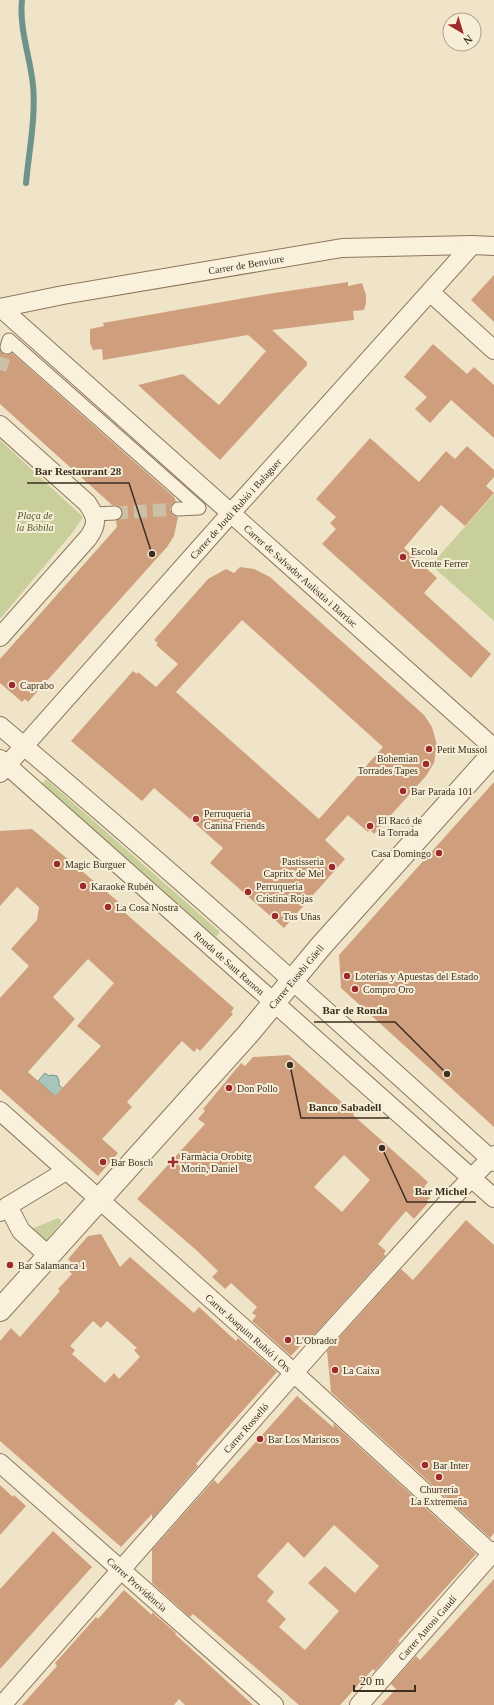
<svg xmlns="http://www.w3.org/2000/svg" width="494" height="1705" viewBox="0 0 494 1705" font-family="Georgia,serif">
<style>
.green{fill:#c9cf9b}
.water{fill:#a9c4bc;stroke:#6f938a}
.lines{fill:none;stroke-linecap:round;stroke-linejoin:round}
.stream{stroke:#6f938a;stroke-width:6}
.building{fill:#cf9f7d;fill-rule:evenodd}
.pedestrian-tunnel{stroke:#ccc0a6;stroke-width:13;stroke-dasharray:13 6;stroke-linecap:butt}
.pedestrian-casing{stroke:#8d765c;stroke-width:15}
.minor-casing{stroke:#8d765c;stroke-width:20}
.tertiary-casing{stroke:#8d765c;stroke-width:24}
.pedestrian{stroke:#faf1dc;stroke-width:13}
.minor{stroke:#faf1dc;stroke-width:18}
.tertiary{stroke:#faf1dc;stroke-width:22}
.poi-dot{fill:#9e2a2b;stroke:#f7eed8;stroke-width:1.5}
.labels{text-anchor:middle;stroke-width:4;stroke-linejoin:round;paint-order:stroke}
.street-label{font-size:10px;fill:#3d2e20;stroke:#f7eed8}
.park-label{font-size:10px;font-style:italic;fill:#4d5a26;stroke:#f7eed8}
.poi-label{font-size:10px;fill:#3d2e20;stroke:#f7eed8;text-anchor:start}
.leader{fill:none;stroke:#3d2e20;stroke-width:1.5}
.callout-dot{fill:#3d2e20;stroke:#f7eed8;stroke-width:1.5}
.callout-label{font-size:11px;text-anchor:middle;font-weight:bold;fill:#3d2e20;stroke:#f7eed8;stroke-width:4;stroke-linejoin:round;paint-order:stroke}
</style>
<rect width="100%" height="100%" fill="#f0e4c8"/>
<!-- green -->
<path class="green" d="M0 440 83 517 73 532 0 619Z
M494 494V621L431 565Z
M46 779 220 932 216 937 42 784Z
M58 1218 61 1220V1223L44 1243 29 1230Z"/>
<!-- water -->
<path class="water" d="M45 1073 49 1076 51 1075 57 1076 59 1081V1085L75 1100 68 1108 38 1081Z"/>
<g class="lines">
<!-- stream -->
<path class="stream" d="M22 0C19 29 30 56 33 85 36 117 29 151 26 183"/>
</g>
<!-- building -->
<path class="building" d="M494 275V322L471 300Z
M348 282V286L362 283 366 295V303L364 310 353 311 354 320 272 330 307 362V365L220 460 138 385 183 374 219 405 266 351 248 335 103 360 102 349 93 350 90 343V329L104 326 103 323 268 294Z
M433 344 467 374 474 367 494 385V438L451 400 430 423 415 409 427 397 404 377Z
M0 350 5 355 12 353 174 497 176 502 171 505 170 510 174 516 178 517 174 536 167 547 28 702 25 699 22 702 0 683V659L117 527 116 521 122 517 123 512 119 506 112 505 0 404Z
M370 438 419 482 446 451 455 459 467 446 494 470V477L486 486 494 493 465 526 441 505 404 548 437 578 424 593 491 654 471 678 322 544 336 529 330 523 336 517 316 499Z
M240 567 254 569 270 577 424 715 432 727 437 745 434 763 426 776 374 834 370 830 368 832 348 815 325 840 345 859 284 928 210 863 223 848 182 812 154 788 142 801 71 741 133 671 137 674 138 672 156 687 178 664 156 645 158 643 154 640 208 579 226 569 234 573ZM242 620 383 747 319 819 176 692Z
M494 782V1127L341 988 339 955Z
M32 829 127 909 124 912 234 1008 231 1012 233 1014 200 1051 197 1048 194 1052 182 1041 127 1102 132 1107 102 1139 118 1153 98 1176 0 1089V998L29 966 11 949 37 920 39 907 17 887 0 906V831ZM88 959 114 983 77 1026 101 1046 55 1096 28 1072 75 1019 53 997Z
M289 1055 354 1113 353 1115 428 1182 424 1187 432 1195 427 1201 429 1202 414 1219 406 1211 393 1226 378 1244 386 1251 384 1253 385 1256 305 1345 303 1343 291 1356 252 1321 256 1316 252 1313 257 1307 231 1283 225 1289 223 1287 212 1277 218 1271 195 1249 137 1199 205 1124 198 1119 205 1111 203 1109 241 1063 245 1066 253 1057ZM344 1155 370 1180 342 1212 314 1187Z
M466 1220 494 1245V1533L490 1538 331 1392 327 1351 401 1269 413 1280Z
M101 1234 120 1267 130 1257 194 1313 199 1307 236 1341 238 1338 277 1372 213 1444 196 1464 198 1466 152 1519V1514L121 1547 0 1441V1341L11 1328 20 1337 60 1291 58 1289 72 1274 66 1268 71 1262 68 1259 88 1236ZM93 1321 101 1328 107 1321 137 1348 134 1350 140 1357 119 1379 114 1373 105 1383 72 1354 75 1350 70 1346Z
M297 1396 334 1428 333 1423 476 1554 398 1641 400 1642 375 1671 373 1669 340 1705H299L193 1614 190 1617 152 1583V1550L214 1480 218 1484ZM334 1525 379 1566 355 1593 325 1566 308 1583 339 1611 305 1650 279 1627 286 1619 267 1601 274 1592 257 1576 288 1542 304 1558Z
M0 1485 13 1497 14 1495 26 1506 0 1535Z
M53 1531 92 1567 0 1669V1589Z
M494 1579V1705H381L396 1689 391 1684 416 1656 420 1660Z
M124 1590 152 1615V1612L176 1633 175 1634 253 1705H185L179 1699 174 1705H22L57 1666 55 1663 64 1653 96 1617 98 1619Z"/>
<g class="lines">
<!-- pedestrian-tunnel -->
<path class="pedestrian-tunnel" d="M0 370 7 347
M115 513 178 509"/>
<defs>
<path id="pedestrian" d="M7 347 9 340 199 508 178 509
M95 514 115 513"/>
<g id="minor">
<path d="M430 292 494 350"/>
<path id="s1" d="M0 308 63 295 342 248 472 245 494 246"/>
<path id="s2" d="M1 308 494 748"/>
<path d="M0 425 87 503C97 517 98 524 88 538L0 637"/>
<path d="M0 726C168 867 331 1015 494 1162"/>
<path id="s3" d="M0 759 494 1198"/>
<path id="s4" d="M0 773 231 513 472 245"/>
<path id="s5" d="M0 1111 294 1373 494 1556"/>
<path d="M8 1206 21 1231 49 1256"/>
<path d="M0 1212 8 1206 66 1171"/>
<path id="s6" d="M0 1463 274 1705"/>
<path id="s7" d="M2 1705 315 1349 446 1204 494 1155"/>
<path id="s8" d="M359 1705 494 1551"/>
</g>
<g id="tertiary">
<path id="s9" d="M0 1310 248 1034 321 946 494 753"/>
</g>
</defs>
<!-- pedestrian casing -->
<use href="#pedestrian" class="pedestrian-casing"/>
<!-- minor casing -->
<use href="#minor" class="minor-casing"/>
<!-- tertiary casing -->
<use href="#tertiary" class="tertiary-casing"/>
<!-- pedestrian -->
<use href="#pedestrian" class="pedestrian"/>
<!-- minor -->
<use href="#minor" class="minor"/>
<!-- tertiary -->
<use href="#tertiary" class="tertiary"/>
</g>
<!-- markers -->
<g class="poi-dot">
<circle cx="403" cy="557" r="4"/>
<circle cx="12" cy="685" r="4"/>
<circle cx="429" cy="749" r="4"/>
<circle cx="426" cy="764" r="4"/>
<circle cx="403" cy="791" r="4"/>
<circle cx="196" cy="819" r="4"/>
<circle cx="370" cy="826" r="4"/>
<circle cx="439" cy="853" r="4"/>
<circle cx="57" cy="864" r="4"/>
<circle cx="332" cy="867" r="4"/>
<circle cx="83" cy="886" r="4"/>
<circle cx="248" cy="892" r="4"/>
<circle cx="108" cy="907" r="4"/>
<circle cx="275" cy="916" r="4"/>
<circle cx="347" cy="976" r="4"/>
<circle cx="355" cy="989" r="4"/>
<circle cx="229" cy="1088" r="4"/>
<circle cx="103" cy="1162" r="4"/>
<path d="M171 1156h4v4h4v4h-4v4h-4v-4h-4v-4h4z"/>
<circle cx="10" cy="1265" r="4"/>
<circle cx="288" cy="1340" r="4"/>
<circle cx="335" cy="1370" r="4"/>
<circle cx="260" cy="1439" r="4"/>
<circle cx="425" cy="1465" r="4"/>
<circle cx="439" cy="1477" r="4"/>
</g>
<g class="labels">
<!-- street labels -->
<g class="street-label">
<text dy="4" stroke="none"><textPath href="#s1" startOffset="250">Carrer de Benviure</textPath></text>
<text dy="4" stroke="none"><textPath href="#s4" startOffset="354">Carrer de Jordi Rubió i Balaguer</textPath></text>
<text dy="4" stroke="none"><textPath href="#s2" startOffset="402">Carrer de Salvador Aulèstia i Barriac</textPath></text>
<text dy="4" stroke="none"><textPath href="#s3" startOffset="307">Ronda de Sant Ramon</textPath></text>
<text dy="4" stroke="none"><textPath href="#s9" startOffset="446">Carrer Eusebi Güell</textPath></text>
<text dy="4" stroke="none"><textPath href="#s5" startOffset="333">Carrer Joaquim Rubió i Ors</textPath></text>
<text dy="4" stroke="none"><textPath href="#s7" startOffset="369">Carrer Rosselló</textPath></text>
<text dy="4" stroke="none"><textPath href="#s6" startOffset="183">Carrer Providència</textPath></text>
<text dy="4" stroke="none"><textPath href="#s8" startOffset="103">Carrer Antoni Gaudí</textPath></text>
</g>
<!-- park labels -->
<g class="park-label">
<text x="35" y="519">Plaça de<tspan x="35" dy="12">la Bóbila</tspan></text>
</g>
<!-- poi labels -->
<g class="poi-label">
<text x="411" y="555">Escola<tspan x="411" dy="12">Vicente Ferrer</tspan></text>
<text x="20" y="689">Caprabo</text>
<text x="437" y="753">Petit Mussol</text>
<text x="418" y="762" text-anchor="end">Bohemian<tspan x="418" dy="12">Torrades Tapes</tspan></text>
<text x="411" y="795">Bar Parada 101</text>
<text x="204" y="817">Perruqueria<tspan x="204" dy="12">Canina Friends</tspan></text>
<text x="378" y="824">El Racó de<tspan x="378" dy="12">la Torrada</tspan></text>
<text x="431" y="857" text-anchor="end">Casa Domingo</text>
<text x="324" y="865" text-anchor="end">Pastisseria<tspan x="324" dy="12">Capritx de Mel</tspan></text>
<text x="65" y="868">Magic Burguer</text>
<text x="91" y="890">Karaoke Rubén</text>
<text x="256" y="890">Perruqueria<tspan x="256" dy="12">Cristina Rojas</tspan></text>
<text x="116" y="911">La Cosa Nostra</text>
<text x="283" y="920">Tus Uñas</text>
<text x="355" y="980">Loterías y Apuestas del Estado</text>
<text x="363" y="993">Compro Oro</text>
<text x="237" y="1092">Don Pollo</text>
<text x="181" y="1160">Farmàcia Orobitg<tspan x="181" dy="12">Morin, Daniel</tspan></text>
<text x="111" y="1166">Bar Bosch</text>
<text x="18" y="1269">Bar Salamanca 1</text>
<text x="296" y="1344">L'Obrador</text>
<text x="343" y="1374">La Caixa</text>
<text x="268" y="1443">Bar Los Mariscos</text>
<text x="433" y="1469">Bar Inter</text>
<text x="439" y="1493" text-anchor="middle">Churrería<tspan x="439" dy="12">La Extremeña</tspan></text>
</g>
</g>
<!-- callouts -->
<path class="leader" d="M152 554L129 483H27M447 1074L395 1022H314M290 1065L301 1118H389M382 1148L407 1202H476"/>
<g class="callout-dot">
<circle cx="152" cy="554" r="4"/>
<circle cx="447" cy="1074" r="4"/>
<circle cx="290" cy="1065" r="4"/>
<circle cx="382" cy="1148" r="4"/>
</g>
<g class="callout-label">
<text x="78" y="475">Bar Restaurant 28</text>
<text x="355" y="1014">Bar de Ronda</text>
<text x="345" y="1111">Banco Sabadell</text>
<text x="441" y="1195">Bar Michel</text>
</g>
<!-- north arrow -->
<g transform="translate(462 32) rotate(142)"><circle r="19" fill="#f7eed8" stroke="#ada18e"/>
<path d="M0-3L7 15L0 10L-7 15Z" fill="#9e2a2b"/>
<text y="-6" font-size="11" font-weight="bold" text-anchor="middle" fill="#3d2e20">N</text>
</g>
<!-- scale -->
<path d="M354 1685v6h61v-6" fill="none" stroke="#3d2e20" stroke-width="2"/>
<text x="360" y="1685" font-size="12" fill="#3d2e20" stroke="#f7eed8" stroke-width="3" paint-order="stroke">20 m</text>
</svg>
